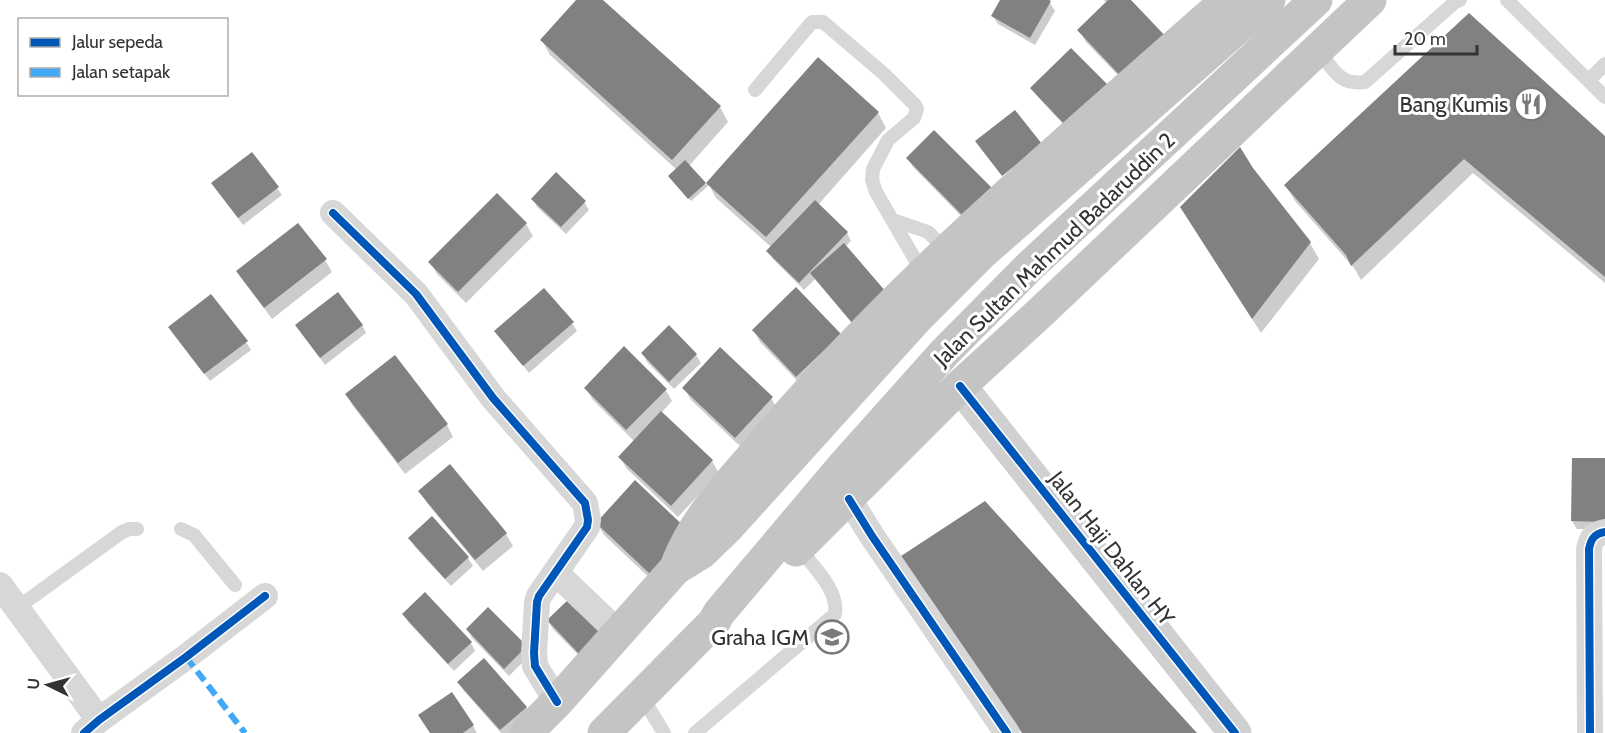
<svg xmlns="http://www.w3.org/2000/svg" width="1605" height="733" viewBox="0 0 1605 733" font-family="Cabin,sans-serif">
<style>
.shadow{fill:#0003}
.building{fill:#818181}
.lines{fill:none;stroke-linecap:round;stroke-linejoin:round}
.lane{stroke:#d7d7d7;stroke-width:14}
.street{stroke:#d7d7d7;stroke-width:26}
.secondary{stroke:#d0d0d0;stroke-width:33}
.highway{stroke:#c4c4c4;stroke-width:33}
.quiet{stroke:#3fa9f5;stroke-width:6;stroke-dasharray:12 6;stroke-linecap:butt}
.cycleway-casing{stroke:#fff;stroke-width:11}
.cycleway{stroke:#0057b8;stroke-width:8}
.labels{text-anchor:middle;stroke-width:6;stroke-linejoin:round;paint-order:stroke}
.poi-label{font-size:22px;fill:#333;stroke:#fff;text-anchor:end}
.street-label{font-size:22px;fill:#333;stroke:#fff}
</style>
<rect width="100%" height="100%" fill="#fff"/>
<!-- shadow -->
<path class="shadow" d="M578 0H601L720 107 728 122 689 166 706 185 819 59 878 113 886 128 818 205 847 233 851 241 845 247 864 337 815 279 804 290 773 259 768 251 771 247 716 198 709 185 691 201 672 180 677 170 550 55 542 40Z
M1002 0H1046L1050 3 1055 11 1035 45 998 24 993 16Z
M1103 0H1130L1137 95 1086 42 1079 30 1108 3Z
M1469 15 1605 138V283L1473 173 1361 280 1354 268 1295 201 1286 186Z
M1071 50 1073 135 1037 96 1032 88Z
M934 132 969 224 913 167 908 159Z
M1251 169 1310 243 1319 259 1261 333 1191 223Z
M213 184 277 188 282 195 243 225Z
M497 195 526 224 533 236 466 303 437 274 430 262Z
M533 199 584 202 589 210 566 234 537 207Z
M325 260 332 272 272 319 238 272Z
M572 323 577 331 529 373 496 332Z
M362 325 366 333 325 365 297 326Z
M669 328 696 355 701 363 674 389 647 362 643 354Z
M754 331 840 334 804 388 760 342Z
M175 335 246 342 251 350 210 381Z
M586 388 665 389 672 401 661 413 712 461 719 473 678 517 627 469 620 457 634 441 593 400Z
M684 388 771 398 778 410 742 448 691 400Z
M347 395 447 425 453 437 405 474 353 406Z
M1605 459V529H1577L1572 521Z
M450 466 506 534 513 546 483 571 427 503 420 492Z
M635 482 657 585 604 535 597 523Z
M432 519 468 558 473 566 451 586 415 547 410 539Z
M404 614 471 643 475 651 454 671 408 622Z
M548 621 609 640 586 663 553 629Z
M468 630 530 655 509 676 472 638Z
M459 683 526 707 530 715 510 733H501L464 691Z
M452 694 473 726 477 733H431Z"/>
<!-- building -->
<path class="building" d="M576 0H603L721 106 672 160 540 40Z
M1000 0H1049L1051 1 1030 38 991 16Z
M1108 0H1131L1172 43 1129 85 1077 30Z
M1469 13 1605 136V277L1464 159 1351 266 1346 255 1284 185Z
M1071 48 1110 87 1068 128 1030 88Z
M818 57 879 112 766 237 706 183Z
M1015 110 1042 144 1002 176 975 141Z
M934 130 992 188 964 217 906 158Z
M1240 147 1253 168 1311 242 1252 319 1180 207Z
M252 152 279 187 238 218 211 183Z
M685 160 706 183 688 199 668 176Z
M556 172 586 201 561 227 531 199Z
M497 193 527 223 458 292 428 262Z
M815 200 848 232 799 283 766 251Z
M298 223 327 259 264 308 236 271Z
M844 243 893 300 858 330 810 273Z
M796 287 841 334 796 377 752 330Z
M544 288 574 322 523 366 494 331Z
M338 292 363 325 320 358 295 325Z
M211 294 248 341 204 374 168 327Z
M669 325 697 354 669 382 641 353Z
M624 346 667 389 626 430 584 388Z
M720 347 773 397 735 438 682 388Z
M395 355 448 424 398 463 345 394Z
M661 411 713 460 671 506 618 457Z
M1572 458H1605V522L1571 521Z
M450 464 507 533 475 560 418 491Z
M635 480 690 532 650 574 596 523Z
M985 501 1197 733H1022L898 558Z
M432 516 469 557 445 579 408 538Z
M425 592 472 642 448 664 402 614Z
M571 597 605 632 581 656 547 620Z
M488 607 527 646 504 669 466 629Z
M484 658 527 707 500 730 457 682Z
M452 692 474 725 463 733H430L418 715Z"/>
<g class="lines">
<!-- lane -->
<path class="lane" d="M1507 0 1605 97
M1318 49C1332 68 1339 86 1365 82L1455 2 1460 0
M1589 80 1605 64
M755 90 812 22H823L884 74 915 105 917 109 914 118 888 140 873 169 872 180 876 192 923 273
M893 220 928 232 946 250
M181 529 194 535 235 585
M17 608 122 532 129 529H137
M642 697 664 733
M695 733 835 614C839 590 812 565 799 548"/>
<!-- street -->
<path class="street" d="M333 213 416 294 493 398 585 503 588 520 587 527 539 596 537 602 534 653 535 666 557 702
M849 499 872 536 1007 733
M556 573 619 633
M0 585 99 720
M84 733 99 720 186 657 265 596
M1590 733 1589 549C1591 539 1594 534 1605 532"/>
<!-- secondary -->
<path class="secondary" d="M960 386 1235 733"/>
<!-- highway -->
<path class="highway" d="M796 550 960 386 1042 311 1370 0
M678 562C697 514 736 477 768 438 905 276 1069 140 1227 0
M526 733 557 702 675 569 701 553 728 527 918 317 981 254 1269 0
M604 733 714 622 719 613 844 465 945 352 1029 267 1316 0"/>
<!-- quiet -->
<path class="quiet" d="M186 657 245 733"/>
<defs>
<path id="cycleway" d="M333 213 416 294 493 398 585 503 588 520 587 527 539 596 537 602 534 653 535 666 557 702
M960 386 1235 733
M849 499 872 536 1007 733
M84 733 99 720 186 657 265 596
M1590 733 1589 549C1591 539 1594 534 1605 532"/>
</defs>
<!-- cycleway casing -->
<use href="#cycleway" class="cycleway-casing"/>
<!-- cycleway -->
<use href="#cycleway" class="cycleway"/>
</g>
<!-- icons -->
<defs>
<symbol id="restaurant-ring" viewBox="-11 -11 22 22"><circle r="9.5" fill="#fff" stroke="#7a7a7a" stroke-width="1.5"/><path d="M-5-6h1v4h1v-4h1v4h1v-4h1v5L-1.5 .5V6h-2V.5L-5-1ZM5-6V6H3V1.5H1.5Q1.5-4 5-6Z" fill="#7a7a7a"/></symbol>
<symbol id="school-ring" viewBox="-11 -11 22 22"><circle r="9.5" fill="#fff" stroke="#7a7a7a" stroke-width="1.5"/><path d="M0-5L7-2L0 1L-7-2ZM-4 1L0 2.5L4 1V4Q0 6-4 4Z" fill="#7a7a7a"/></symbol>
</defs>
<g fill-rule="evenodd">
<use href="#restaurant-ring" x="1512" y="85" width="38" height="38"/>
<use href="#school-ring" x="813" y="618" width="38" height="38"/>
</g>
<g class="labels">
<!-- poi labels -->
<g class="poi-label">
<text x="1508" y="112">Bang Kumis</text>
<text x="809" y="645">Graha IGM</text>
</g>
<!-- street labels -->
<g class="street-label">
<text transform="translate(1054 249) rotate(-44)" y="8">Jalan Sultan Mahmud Badaruddin 2</text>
<text transform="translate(1112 548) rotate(52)" y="8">Jalan Haji Dahlan HY</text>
</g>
</g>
<!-- legend -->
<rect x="18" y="18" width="210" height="78" fill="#ffffff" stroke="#adadad" stroke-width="1.5"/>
<rect x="30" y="38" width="30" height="9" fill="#0057b8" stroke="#adadad" stroke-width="1.5"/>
<text x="72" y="48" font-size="18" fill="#333333">Jalur sepeda</text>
<rect x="30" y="68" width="30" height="9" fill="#3fa9f5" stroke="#adadad" stroke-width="1.5"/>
<text x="72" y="78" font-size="18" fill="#333333">Jalan setapak</text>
<!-- north arrow -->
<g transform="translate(48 685) rotate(275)" stroke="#ffffff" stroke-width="4.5" paint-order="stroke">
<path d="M0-4.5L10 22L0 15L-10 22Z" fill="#333333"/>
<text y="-9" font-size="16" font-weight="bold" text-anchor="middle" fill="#333333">U</text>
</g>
<!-- scale -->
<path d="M1395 45v9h82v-9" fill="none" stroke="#333333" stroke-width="3"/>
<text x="1404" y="45" font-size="18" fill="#333333" stroke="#ffffff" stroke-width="4.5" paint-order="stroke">20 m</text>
</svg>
